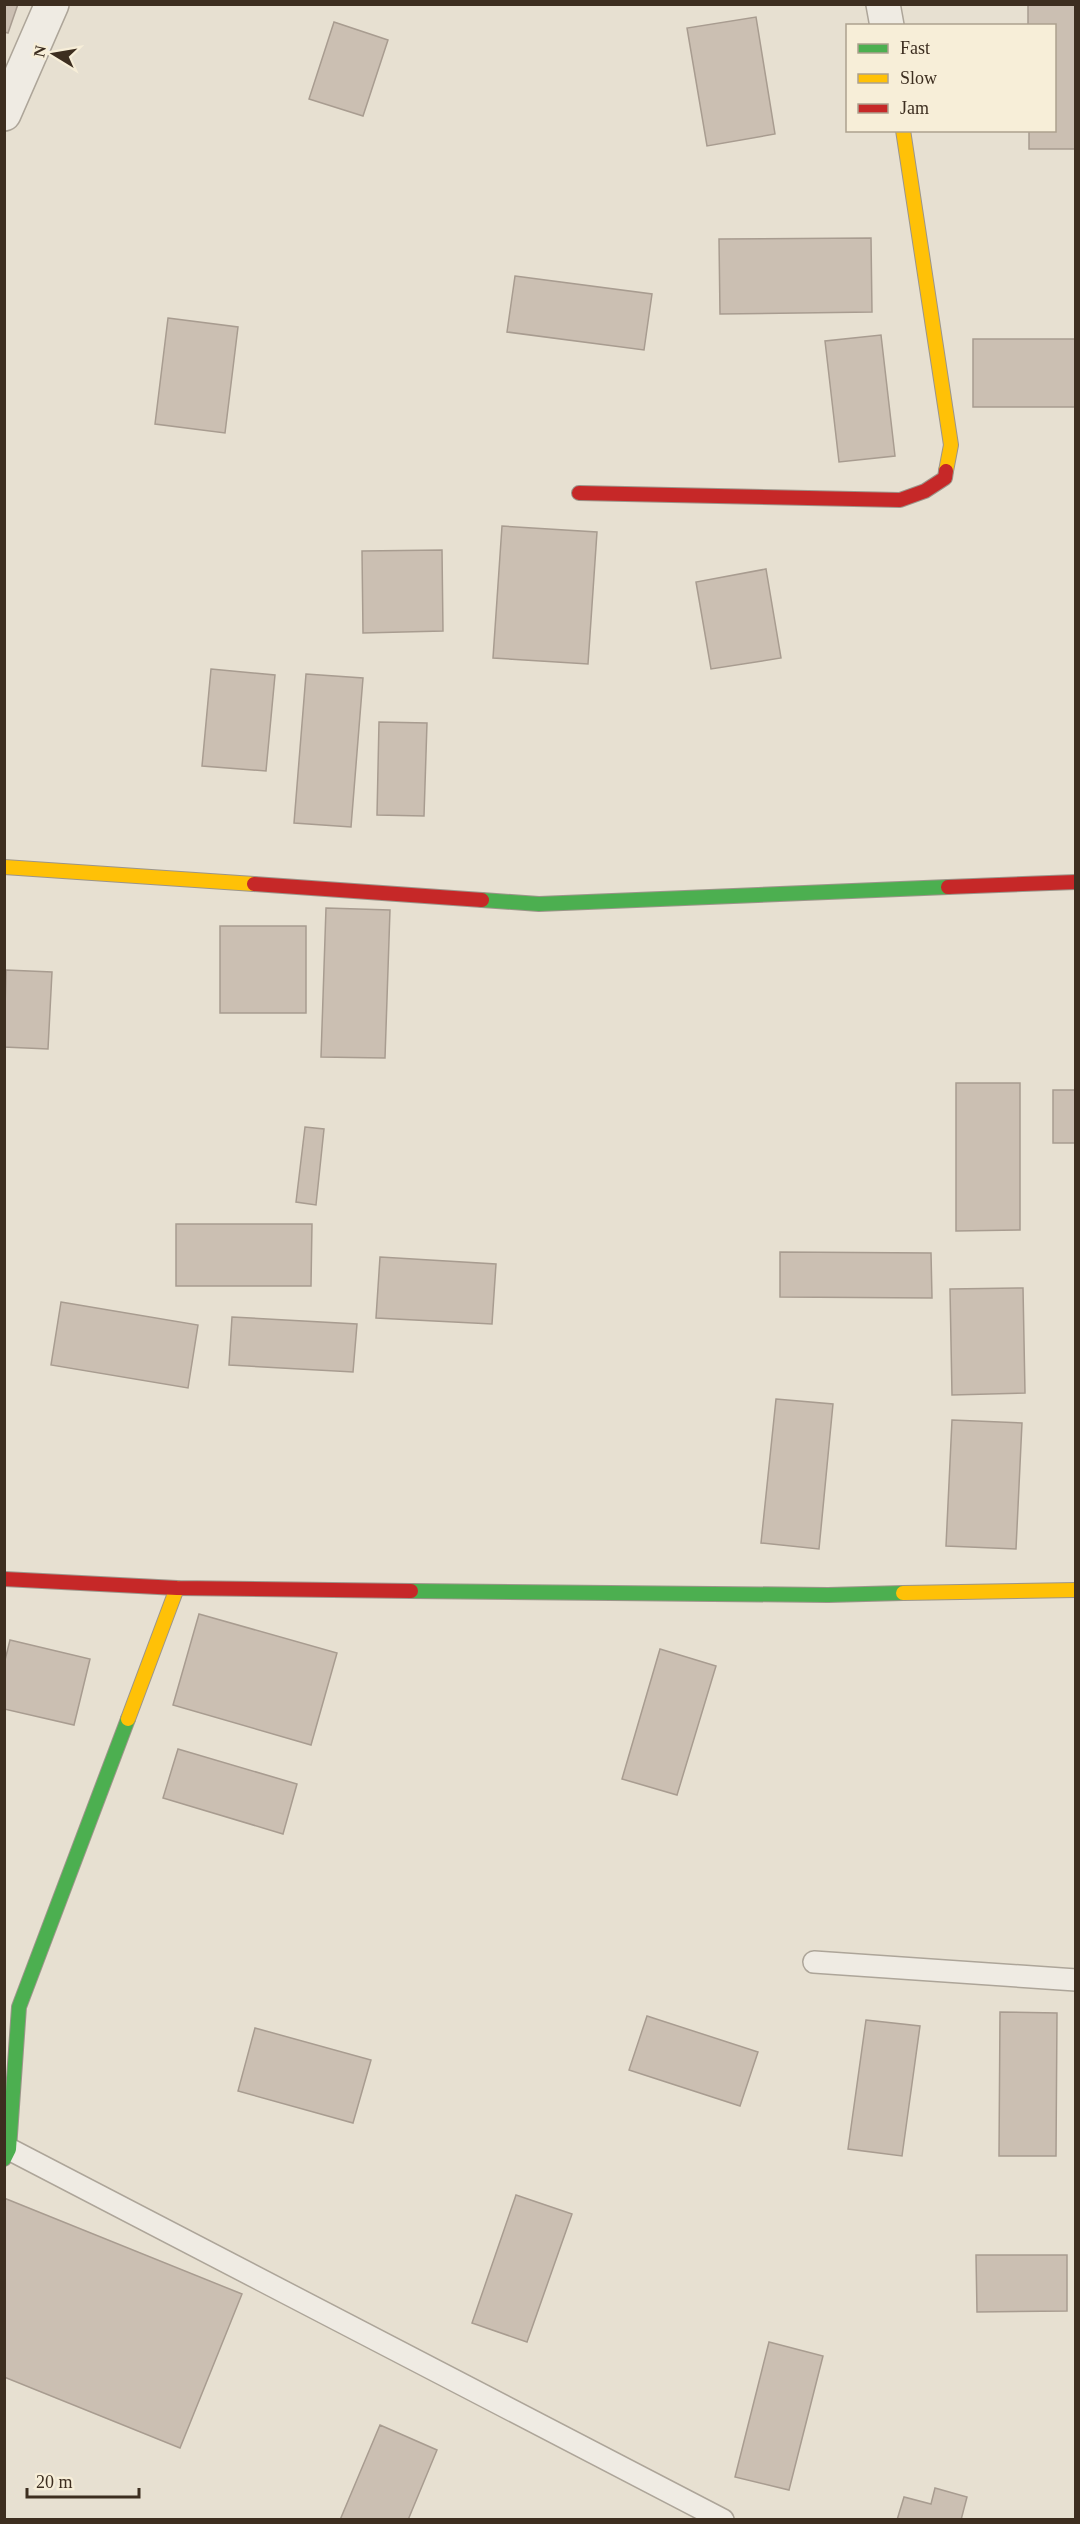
<svg xmlns="http://www.w3.org/2000/svg" width="1080" height="2524" viewBox="0 0 1080 2524" font-family="Georgia,serif">
<style>
.building{fill:#cbbfb2;stroke:#a89c90;stroke-width:1.5}
.lines{fill:none;stroke-linecap:round;stroke-linejoin:round}
.lane-casing{stroke:#ada599;stroke-width:24}
.street-casing{stroke:#ada599;stroke-width:36}
.fast-casing{stroke:#9c958a;stroke-width:16}
.slow-casing{stroke:#9c958a;stroke-width:16}
.jam-casing{stroke:#9c958a;stroke-width:16}
.lane{stroke:#efebe3;stroke-width:21}
.street{stroke:#efebe3;stroke-width:33}
.fast{stroke:#4caf50;stroke-width:14}
.slow{stroke:#ffc107;stroke-width:14}
.jam{stroke:#c62828;stroke-width:14}
</style>
<rect width="100%" height="100%" fill="#e7e0d1"/>
<!-- building -->
<path class="building" d="M4 4H18L8 33 4 32Z
M1028 4H1076V149H1029V130H1054V26H1028Z
M756 17 775 134 707 146 687 28Z
M334 22 388 40 363 116 309 99Z
M871 238 872 312 720 314 719 239Z
M515 276 652 294 644 350 507 332Z
M168 318 238 327 225 433 155 424Z
M881 335 895 456 839 462 825 341Z
M973 339H1076V407H973Z
M502 526 597 532 588 664 493 658Z
M442 550 443 631 363 633 362 551Z
M766 569 781 658 711 669 696 582Z
M211 669 275 675 266 771 202 766Z
M306 674 363 678 351 827 294 823Z
M379 722 427 723 424 816 377 815Z
M326 908 390 910 385 1058 321 1057Z
M220 926H306V1013H220Z
M6 970 52 972 48 1049 4 1047Z
M956 1083H1020V1230L956 1231Z
M1053 1090H1076V1143H1053Z
M305 1127 324 1129 316 1205 296 1202Z
M176 1224H312L311 1286H176Z
M780 1252 931 1253 932 1298 780 1297Z
M380 1257 496 1264 492 1324 376 1318Z
M1023 1288 1025 1393 952 1395 950 1289Z
M61 1302 198 1325 188 1388 51 1365Z
M232 1317 357 1324 353 1372 229 1365Z
M776 1399 833 1404 819 1549 761 1543Z
M952 1420 1022 1423 1016 1549 946 1546Z
M199 1614 337 1653 311 1745 173 1705Z
M10 1640 90 1659 74 1725 4 1709V1664Z
M660 1649 716 1666 677 1795 622 1779Z
M178 1749 297 1784 283 1834 163 1798Z
M1000 2012 1057 2013 1056 2156H999Z
M647 2016 758 2052 740 2106 629 2070Z
M866 2020 920 2026 902 2156 848 2149Z
M255 2028 371 2060 353 2123 238 2091Z
M516 2195 572 2214 527 2342 472 2323Z
M4 2198 242 2294 180 2448 4 2377Z
M976 2255H1067V2311L977 2312Z
M769 2342 823 2356 789 2490 735 2477Z
M380 2425 437 2450 408 2520H340Z
M935 2488 967 2497 961 2520H897L904 2497 931 2504Z"/>
<g class="lines">
<defs>
<path id="lane" d="M814 1962 1076 1980
M9 2149 723 2520"/>
<path id="street" d="M883 4 887 26
M4 114 52 4"/>
<path id="fast" d="M482 900 539 904 948 887
M411 1591 828 1595 903 1593
M4 2159 9 2149 19 2007 128 1719"/>
<path id="slow" d="M903 130 951 445 946 471
M4 867 254 884
M903 1593 1076 1590
M128 1719 177 1588"/>
<path id="jam" d="M579 493 900 500 925 491 945 478 946 471
M254 884 482 900
M948 887 1076 882
M4 1579 177 1588 411 1591"/>
</defs>
<!-- lane casing -->
<use href="#lane" class="lane-casing"/>
<!-- street casing -->
<use href="#street" class="street-casing"/>
<!-- fast casing -->
<use href="#fast" class="fast-casing"/>
<!-- slow casing -->
<use href="#slow" class="slow-casing"/>
<!-- jam casing -->
<use href="#jam" class="jam-casing"/>
<!-- lane -->
<use href="#lane" class="lane"/>
<!-- street -->
<use href="#street" class="street"/>
<!-- fast -->
<use href="#fast" class="fast"/>
<!-- slow -->
<use href="#slow" class="slow"/>
<!-- jam -->
<use href="#jam" class="jam"/>
</g>
<!-- border -->
<rect width="1080" height="2524" fill="none" stroke="#3d2e20" stroke-width="12"/>
<!-- legend -->
<rect x="846" y="24" width="210" height="108" fill="#f7eed8" stroke="#ada18e" stroke-width="1.5"/>
<rect x="858" y="44" width="30" height="9" fill="#4caf50" stroke="#ada18e" stroke-width="1.5"/>
<text x="900" y="54" font-size="18" fill="#3d2e20">Fast</text>
<rect x="858" y="74" width="30" height="9" fill="#ffc107" stroke="#ada18e" stroke-width="1.5"/>
<text x="900" y="84" font-size="18" fill="#3d2e20">Slow</text>
<rect x="858" y="104" width="30" height="9" fill="#c62828" stroke="#ada18e" stroke-width="1.5"/>
<text x="900" y="114" font-size="18" fill="#3d2e20">Jam</text>
<!-- north arrow -->
<g transform="translate(54 54) rotate(281)" stroke="#f7eed8" stroke-width="4.5" paint-order="stroke">
<path d="M0-4.5L10 22L0 15L-10 22Z" fill="#3d2e20"/>
<text y="-9" font-size="16" font-weight="bold" text-anchor="middle" fill="#3d2e20">N</text>
</g>
<!-- scale -->
<path d="M27 2488v9h112v-9" fill="none" stroke="#3d2e20" stroke-width="3"/>
<text x="36" y="2488" font-size="18" fill="#3d2e20" stroke="#f7eed8" stroke-width="4.5" paint-order="stroke">20 m</text>
</svg>
